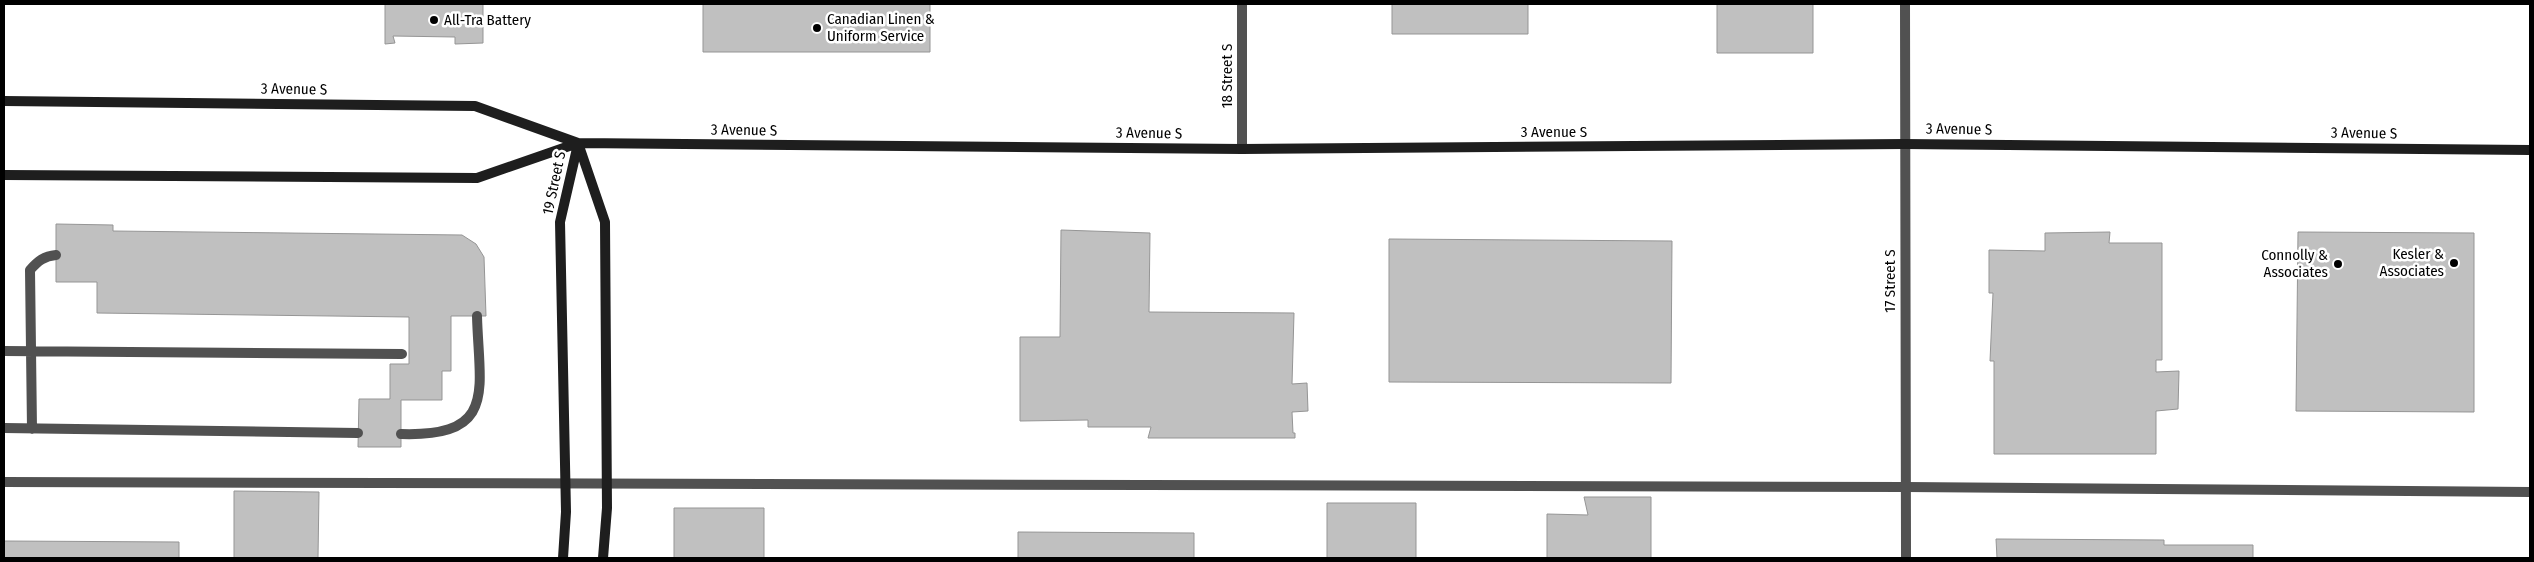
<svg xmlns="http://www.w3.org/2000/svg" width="2534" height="562" viewBox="0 0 2534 562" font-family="'Fira Sans Condensed',sans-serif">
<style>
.building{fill:#c0c0c0;stroke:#959595}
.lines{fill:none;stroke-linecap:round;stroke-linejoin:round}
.lane{stroke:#515151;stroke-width:10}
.street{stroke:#515151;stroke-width:10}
.secondary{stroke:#1e1e1e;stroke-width:10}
.poi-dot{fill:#000;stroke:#fff;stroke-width:2}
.labels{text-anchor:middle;stroke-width:5;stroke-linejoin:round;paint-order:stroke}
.poi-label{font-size:15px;fill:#000;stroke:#fff;text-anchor:start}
.street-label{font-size:15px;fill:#000;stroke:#fff}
</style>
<rect width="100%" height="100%" fill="#fff"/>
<!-- building -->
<path class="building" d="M385 4H483V43L455 44V37L393 36 395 43 385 44Z
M703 4H930V52H703Z
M1392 4H1528V34H1392Z
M1717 4H1813V53H1717Z
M56 224 113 225V231L462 235 476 244 484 257 486 316H451V371H442V400H401V447H358L359 399H390V364H409V317L97 313V282H56Z
M1061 230 1150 233 1149 312 1294 313 1292 384 1307 383 1308 411 1292 412 1293 433H1295V438H1148L1151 427H1088V420L1020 421V337H1060Z
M2110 232 2109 243H2162V360H2156V372L2179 371 2178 409 2156 411V454H1994V361H1990L1993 293H1989V250L2045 251V233Z
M2298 232 2474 233V412L2296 411Z
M1389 239 1672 241 1671 383 1389 382Z
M234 491 319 492 318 558H234Z
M1584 497H1651V558H1547V514L1588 515Z
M1327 503H1416V558H1327Z
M674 508H764V558H674Z
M1018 532 1194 533V558H1018Z
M1996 539 2164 540V545H2253V558H1997Z
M4 541 179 542V558H4Z"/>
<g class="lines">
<!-- lane -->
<path class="lane" d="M4 351 402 354
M4 428 358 433
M32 429 30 270C38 261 44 256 56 255
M401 434C498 437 479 390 477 316
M4 482 1906 487 2530 492"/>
<!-- street -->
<path class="street" d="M1905 4 1906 558
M1242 149V4"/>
<!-- secondary -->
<path class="secondary" d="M4 101 475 106 578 143 1242 149 1904 144 2530 150
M578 143 605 222 607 508 603 558
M4 175 477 178 578 143
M563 558 566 512 560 222 578 144"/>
</g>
<!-- markers -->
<g class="poi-dot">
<circle cx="434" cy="20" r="5"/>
<circle cx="817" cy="28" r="5"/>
<circle cx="2454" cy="263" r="5"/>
<circle cx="2338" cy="264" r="5"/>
</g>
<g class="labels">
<!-- poi labels -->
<g class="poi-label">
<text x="827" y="24">Canadian Linen &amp;<tspan x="827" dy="17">Uniform Service</tspan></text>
<text x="444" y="25">All-Tra Battery</text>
<text x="2444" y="259" text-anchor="end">Kesler &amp;<tspan x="2444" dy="17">Associates</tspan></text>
<text x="2328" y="260" text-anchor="end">Connolly &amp;<tspan x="2328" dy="17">Associates</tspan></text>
</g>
<!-- street labels -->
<g class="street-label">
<text transform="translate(1227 76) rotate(-90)" y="5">18 Street S</text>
<text transform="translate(294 89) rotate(1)" y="5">3 Avenue S</text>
<text transform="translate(1959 129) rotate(1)" y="5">3 Avenue S</text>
<text transform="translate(744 130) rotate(1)" y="5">3 Avenue S</text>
<text x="1554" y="137">3 Avenue S</text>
<text transform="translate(1149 133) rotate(1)" y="5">3 Avenue S</text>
<text transform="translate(2364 133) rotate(1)" y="5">3 Avenue S</text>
<text transform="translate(554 183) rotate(-78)" y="5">19 Street S</text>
<text transform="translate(1890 281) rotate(-90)" y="5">17 Street S</text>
</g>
</g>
<!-- border -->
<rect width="2534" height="562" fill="none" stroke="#000000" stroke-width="10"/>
</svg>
